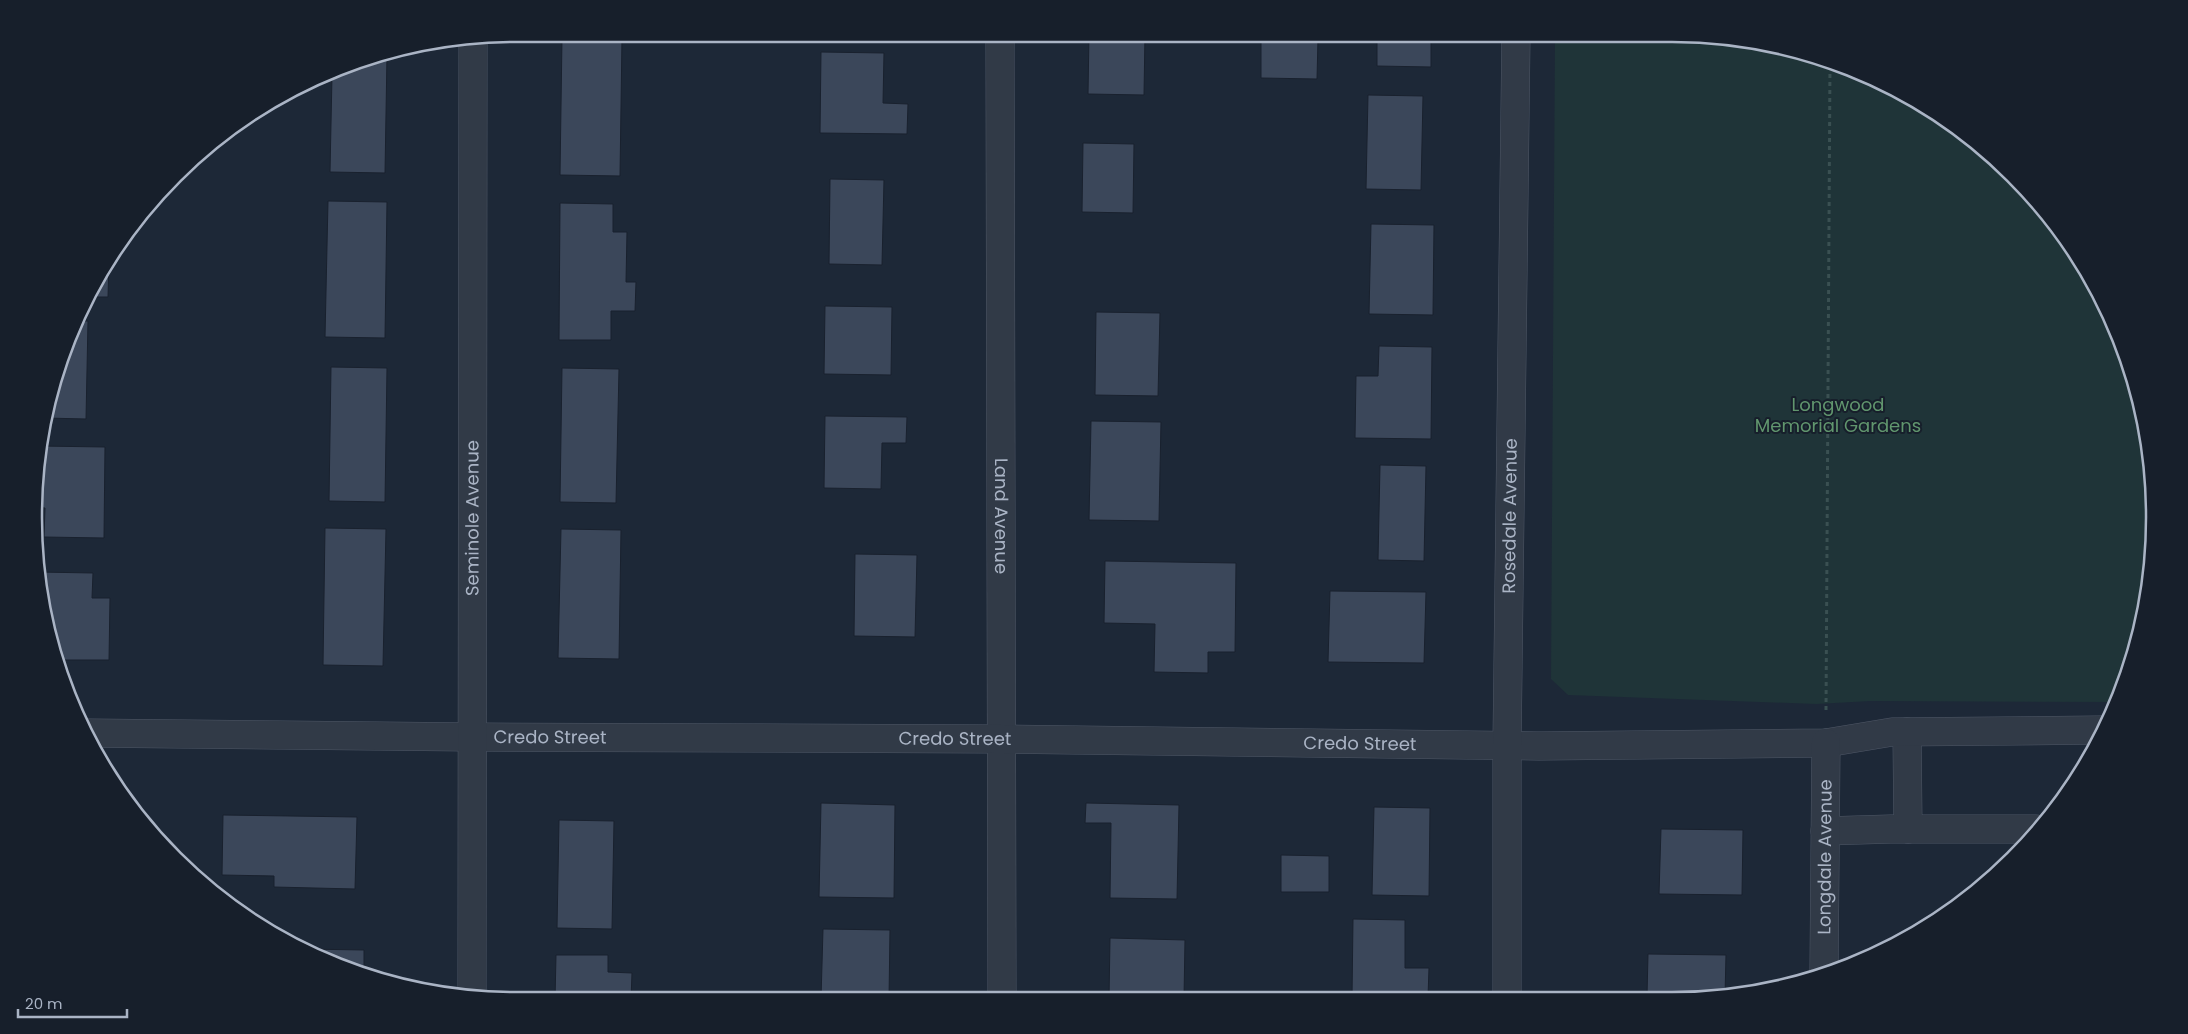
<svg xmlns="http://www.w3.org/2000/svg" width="2188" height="1034" viewBox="0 0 2188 1034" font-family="Poppins,sans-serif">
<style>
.green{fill:#1f3438}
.building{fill:#3b475a;stroke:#19212e}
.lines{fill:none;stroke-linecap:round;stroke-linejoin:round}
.minor-casing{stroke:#4e5766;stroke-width:29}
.path{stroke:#3a5052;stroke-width:3;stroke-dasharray:4 4;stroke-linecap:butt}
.minor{stroke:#313a47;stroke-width:28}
.labels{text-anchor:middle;stroke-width:4;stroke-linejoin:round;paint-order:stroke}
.park-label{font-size:18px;fill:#61966e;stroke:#171f2b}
.street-label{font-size:18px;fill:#aab4c5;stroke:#171f2b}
.rim{fill:none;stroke:#aab4c5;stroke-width:2.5}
</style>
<rect width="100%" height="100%" fill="#1d2837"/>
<!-- green -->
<path class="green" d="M1555 34H1671L1766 43 1856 71 1940 115 2013 176 2073 249 2118 332 2145 423 2154 517 2145 612 2117 702 1870 701 1817 704 1568 695 1551 679Z"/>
<!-- building -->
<path class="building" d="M1089 34H1145L1144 95 1088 94Z
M1377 34H1431V67L1377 66Z
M562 37 622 38 620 176 560 175Z
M1261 38 1318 39 1317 79 1261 78Z
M821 52 884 53 883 103 908 104 907 134 820 133Z
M387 55 385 173 330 172 332 75 361 59Z
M1368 95 1423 96 1421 190 1366 189Z
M1083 143 1134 144 1133 213 1082 212Z
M830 179 884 180 882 265 829 264Z
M328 201 387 202 385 338 325 337Z
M560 203 613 204V232H627L626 282H636L635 311H611V340H559Z
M1371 224 1434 225 1433 315 1369 314Z
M109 261 108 297H90L99 275Z
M825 306 892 307 891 375 824 374Z
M1096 312 1160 313 1158 396 1095 395Z
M81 321H88L86 419 45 418Z
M1379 346 1432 347 1431 439 1355 438 1356 376H1378Z
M331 367 387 368 385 502 329 501Z
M562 368 619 369 616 503 560 502Z
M825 416 907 417 906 443H882L881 489 824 488Z
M1091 421 1161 422 1159 521 1089 520Z
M40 446 105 447 104 538 44 537 45 508 35 507V486Z
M1380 465 1426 466 1424 561 1378 560Z
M325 528 386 529 383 666 323 665Z
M561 529 621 530 619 659 558 658Z
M855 554 917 555 915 637 854 636Z
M1105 561 1236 563 1235 652H1208V673L1154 672 1155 624 1104 623Z
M38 572 93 573 92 598H110L109 660H62L38 580Z
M1330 591 1426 592 1424 663 1328 662Z
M821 803 895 805 894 898 819 897Z
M1086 803 1179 805 1177 899 1110 898 1111 823H1085Z
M1374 807 1430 808 1429 896 1372 895Z
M223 815 357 817 355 889 274 887V876L222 875Z
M559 820 614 821 612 929 557 928Z
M1661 829 1743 830 1742 895 1659 894Z
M1281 855 1329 856V892H1281Z
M1353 919 1405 920V968H1429L1428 997H1352Z
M823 929 890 930 889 999H821Z
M1110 938 1185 940 1184 998H1109Z
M304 949 364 950V973L332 963Z
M1648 954 1726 955 1725 996H1647Z
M556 955H608V972L632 973 631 1000H555Z"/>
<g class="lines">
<defs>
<g id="minor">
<path id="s1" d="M1000 34 1002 999"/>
<path d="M1907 732 1908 829"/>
<path id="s2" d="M85 733 472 737 1002 739 1539 746 1826 743 1892 732 2101 730"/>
<path d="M1825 831 1891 829H2036"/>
<path id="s3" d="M1824 972 1826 743"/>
<path id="s4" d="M472 996 473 41"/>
<path id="s5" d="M1507 997V745L1516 34"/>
</g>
</defs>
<!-- minor casing -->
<use href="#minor" class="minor-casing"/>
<!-- path -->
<path class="path" d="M1826 710 1830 63"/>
<!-- minor -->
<use href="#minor" class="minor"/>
</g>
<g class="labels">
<!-- park labels -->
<g class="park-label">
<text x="1838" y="411">Longwood<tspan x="1838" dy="21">Memorial Gardens</tspan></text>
</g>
<!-- street labels -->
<g class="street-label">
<text dy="6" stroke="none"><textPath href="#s5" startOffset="481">Rosedale Avenue</textPath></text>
<text dy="6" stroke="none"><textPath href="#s1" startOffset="482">Land Avenue</textPath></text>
<text dy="6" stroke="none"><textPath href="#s4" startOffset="478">Seminole Avenue</textPath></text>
<text dy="6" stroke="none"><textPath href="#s2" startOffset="465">Credo Street</textPath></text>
<text dy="6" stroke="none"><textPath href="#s2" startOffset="870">Credo Street</textPath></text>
<text dy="6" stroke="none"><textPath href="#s2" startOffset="1275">Credo Street</textPath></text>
<text dy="6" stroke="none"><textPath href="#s3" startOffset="115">Longdale Avenue</textPath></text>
</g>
</g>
<!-- crop -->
<path d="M0 0H2188V1034H0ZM516 42H1672A474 474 0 0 1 2146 516V518A474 474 0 0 1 1672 992H516A474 474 0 0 1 42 518V516A474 474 0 0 1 516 42Z" fill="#171f2b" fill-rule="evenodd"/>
<path class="rim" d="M516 42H1672A474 474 0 0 1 2146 516V518A474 474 0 0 1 1672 992H516A474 474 0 0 1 42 518V516A474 474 0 0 1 516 42Z"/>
<!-- scale -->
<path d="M18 1009v8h109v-8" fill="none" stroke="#aab4c5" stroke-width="2.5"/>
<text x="25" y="1009" font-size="15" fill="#aab4c5" stroke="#171f2b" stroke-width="4" paint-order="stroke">20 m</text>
</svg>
